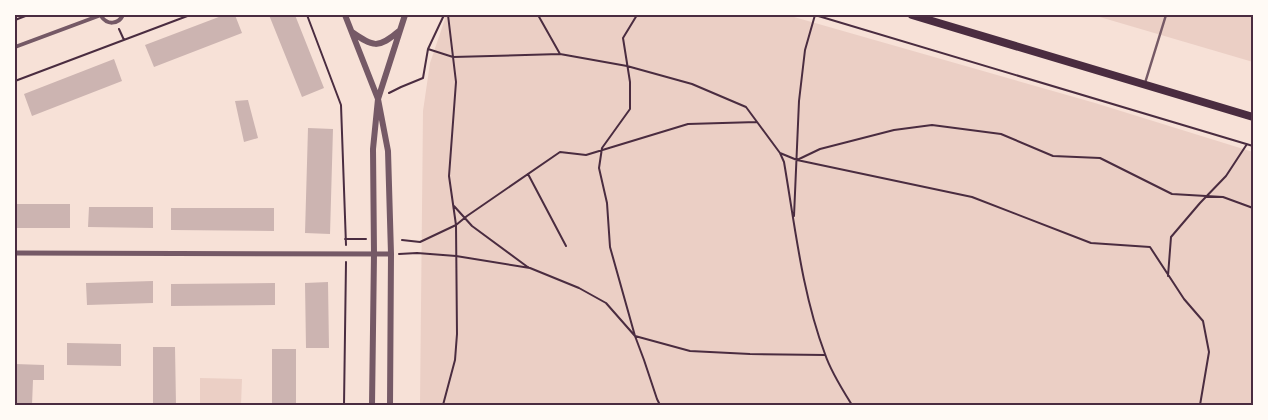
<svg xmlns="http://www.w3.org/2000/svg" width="1268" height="420" viewBox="0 0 1268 420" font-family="Raleway,sans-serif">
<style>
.green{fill:#ebcfc5}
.building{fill:#ccb4b1}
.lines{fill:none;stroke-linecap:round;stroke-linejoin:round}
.path{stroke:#4a2c40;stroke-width:2}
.service{stroke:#755966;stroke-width:2.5}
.pedestrian{stroke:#755966;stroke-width:4}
.minor{stroke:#755966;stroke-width:5}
.tertiary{stroke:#755966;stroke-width:6}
.primary{stroke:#4a2c40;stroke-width:8}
.neatline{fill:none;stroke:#4a2c40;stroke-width:2}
</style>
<rect width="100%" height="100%" fill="#f7e1d7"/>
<!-- green -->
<path class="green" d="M443 15H787L1095 103 1253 152V405H420L423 111 430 63 445 19Z
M1093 15H1253V62Z
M200 378 242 379 241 405H200Z"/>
<!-- building -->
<path class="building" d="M224 15H235L242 33 154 67 145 45Z
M269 15H295L324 88 302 97Z
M114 59 122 81 32 116 24 94Z
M248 100 258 138 244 142 235 101Z
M308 128 333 129 330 234 305 233Z
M15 204H70V228H15Z
M89 207H153V228L88 227Z
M171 208H274V231L171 230Z
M153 281V303L87 305 86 283Z
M328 282 329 348H306L305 283Z
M275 283V305L171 306V284Z
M67 343 121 344V366L67 365Z
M153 347H175L176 405H153Z
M272 349H296V405H272Z
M15 364 44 365V380H33L32 405H15Z"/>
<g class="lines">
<!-- path -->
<path class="path" d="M307 15 341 105 346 245
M538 15 560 54
M637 15 623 38 630 82V109L602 148 599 168 607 203 610 247 635 336 690 351 750 354 825 355
M815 15 1253 146
M15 20 28 15
M119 29 124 40
M428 49 453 57 560 54 627 66 692 84 746 107 780 153 784 162C795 226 802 293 825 354 831 372 842 389 852 405
M15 81 190 15
M389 93 401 87 423 78 428 49 444 15
M780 153 797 160 972 197 1091 243 1150 247 1184 299 1203 321 1209 352 1200 405
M797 160 820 149 894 130 932 125 1001 134 1053 156 1100 158 1172 194 1223 197 1253 208
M528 174 566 246
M454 206 472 226 529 268
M794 216 799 101 805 50 815 15
M345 239H366
M402 240 420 242 456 225 467 216 560 152 586 155 688 124 757 122
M399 254 417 253 456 256 530 268 579 288 606 303 635 336 644 360 657 399 660 405
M1168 276 1171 237 1200 203 1226 176 1247 144
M344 405 346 262
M443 405 455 360 457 334 456 225 449 176 456 82 448 15"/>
<!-- service -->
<path class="service" d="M1145 83 1166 15"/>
<!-- pedestrian -->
<path class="pedestrian" d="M101 16C107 25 118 25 123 15
M15 47 101 15"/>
<!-- minor -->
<path class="minor" d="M15 253 391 254"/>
<!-- tertiary -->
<path class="tertiary" d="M345 15 378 99 388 151 391 254 390 405
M352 32C373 47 378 49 399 31
M372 405 374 254 373 149 378 99 405 15"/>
<!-- primary -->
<path class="primary" d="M912 15 1253 117"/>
</g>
<!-- border -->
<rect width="1268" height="420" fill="none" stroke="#fffaf5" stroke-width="32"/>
<rect x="16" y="16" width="1236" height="388" class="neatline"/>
</svg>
